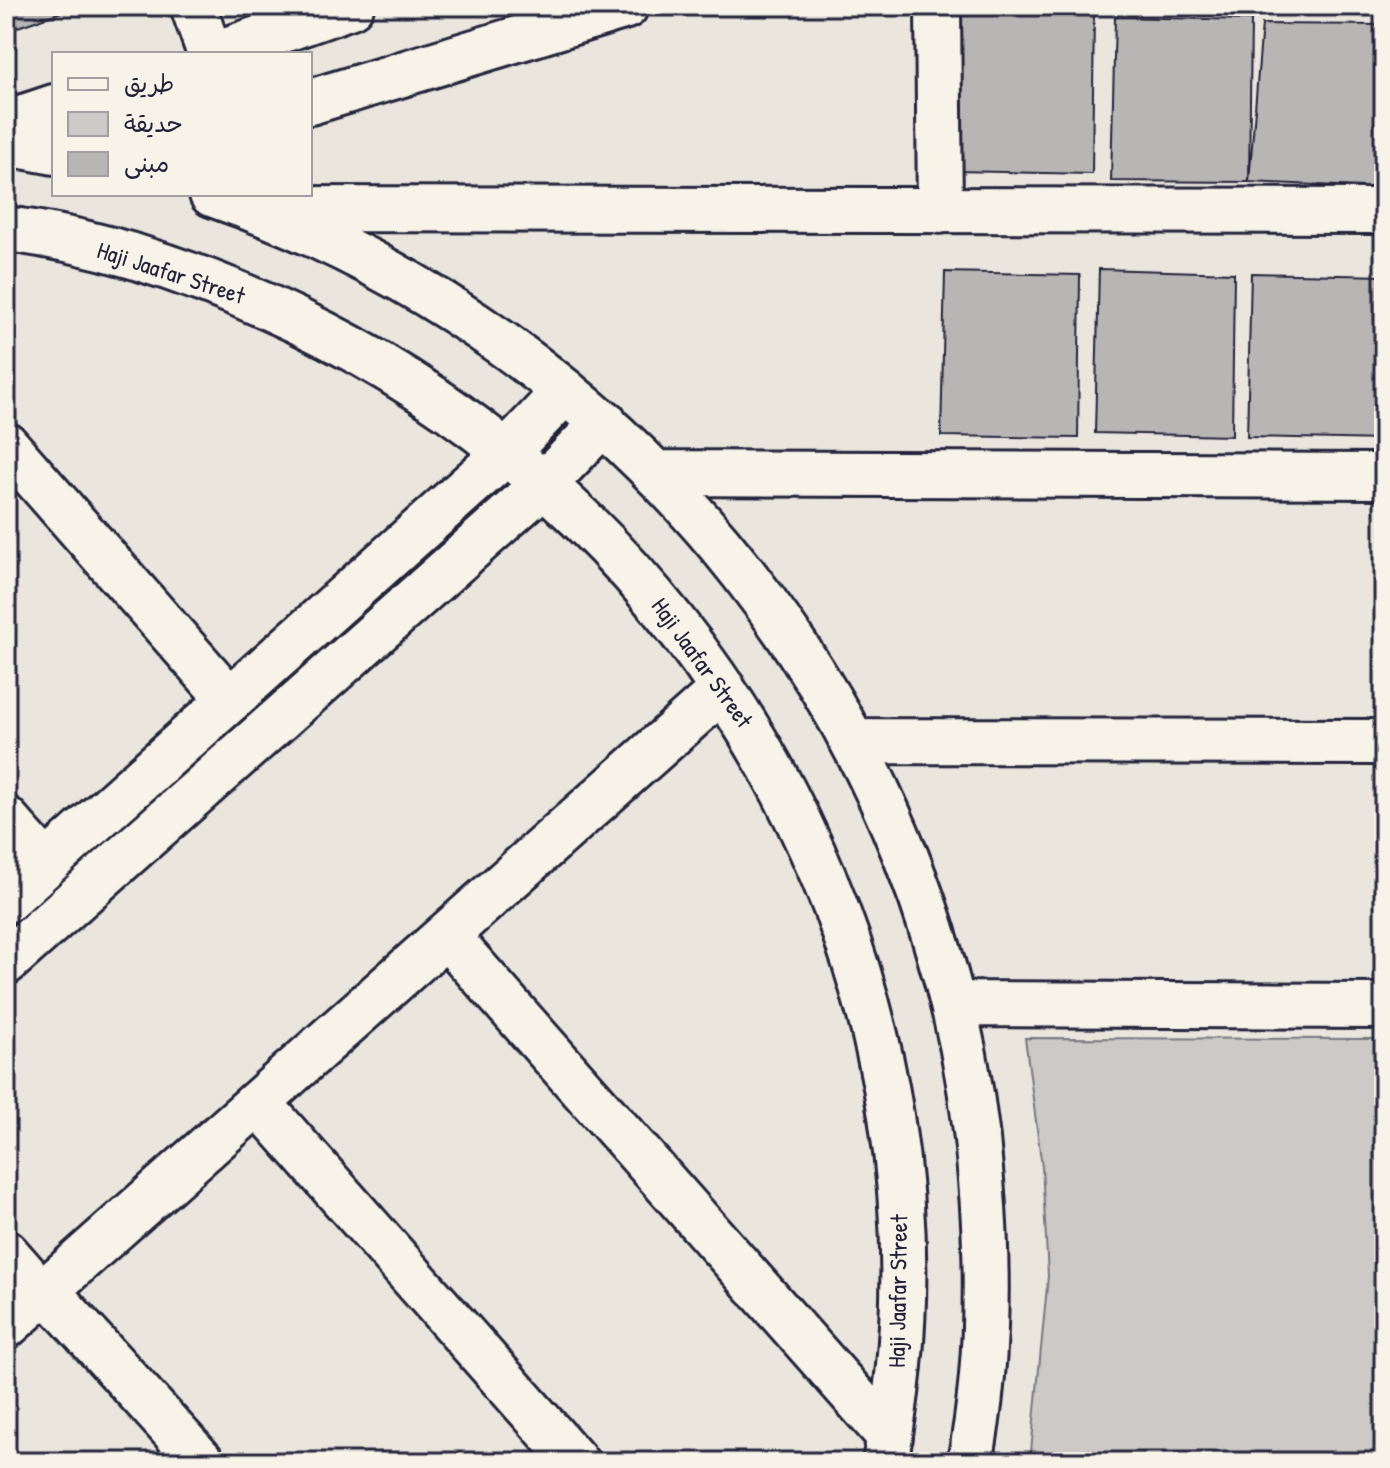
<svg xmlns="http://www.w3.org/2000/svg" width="1390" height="1468" viewBox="0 0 1390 1468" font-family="'Patrick Hand','Playpen Sans Arabic',sans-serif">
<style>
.green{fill:#cdc9c6;stroke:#787680;stroke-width:2}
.building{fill:#b8b6b5;stroke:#22223b;stroke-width:2}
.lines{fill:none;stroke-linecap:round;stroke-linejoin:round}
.minor-casing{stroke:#22223b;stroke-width:50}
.minor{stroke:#f7f3e8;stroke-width:44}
.labels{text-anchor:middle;stroke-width:6;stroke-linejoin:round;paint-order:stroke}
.street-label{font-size:24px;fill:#22223b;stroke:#f7f3e8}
</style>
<rect width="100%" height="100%" fill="#eae6de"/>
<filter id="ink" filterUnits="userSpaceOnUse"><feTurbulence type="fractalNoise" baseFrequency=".0125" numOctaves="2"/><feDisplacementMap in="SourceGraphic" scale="16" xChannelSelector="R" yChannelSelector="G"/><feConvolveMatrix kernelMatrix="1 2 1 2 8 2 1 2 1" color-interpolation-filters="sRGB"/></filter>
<g filter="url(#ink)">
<!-- green -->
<path class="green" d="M1025 1038 1384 1039V1462H1030L1048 1276 1042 1167Z"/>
<!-- building -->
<path class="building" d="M6 6H79L6 31Z
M958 8 1094 11 1092 174 955 171Z
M1115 17 1251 20 1249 182 1111 181Z
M1262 24 1384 25V188L1249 182Z
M1099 269 1234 273 1232 436 1095 433Z
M945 272 1080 275 1078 438 941 436Z
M1251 273 1384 276V440L1247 437Z"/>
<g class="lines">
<defs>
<path id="minor" d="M193 6 210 54
M938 6 940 211
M215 54 351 6
M310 102 626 6
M6 123 54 107
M6 143 54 152
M212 194C638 341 946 730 981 1180 989 1274 988 1370 970 1462
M274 209 1384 211
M6 229C106 241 206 277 296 320 720 521 976 997 885 1462
M6 445 230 700
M656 473 1384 476
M853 741 1384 742
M6 819 46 864
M6 900 507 452 565 391
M446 935 890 1437
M6 962 545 483 604 422
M953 1004 1384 1006
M258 1102 576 1462
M6 1253 42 1294
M46 1290 202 1462
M6 1326 723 689"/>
</defs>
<!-- minor casing -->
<use href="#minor" class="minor-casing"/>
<!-- minor -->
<use href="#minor" class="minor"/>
</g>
</g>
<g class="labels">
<!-- street labels -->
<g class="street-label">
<text transform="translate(171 273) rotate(18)" y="8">Haji Jaafar Street</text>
<text transform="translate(702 663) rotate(54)" y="8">Haji Jaafar Street</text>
<text transform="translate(898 1291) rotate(-89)" y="8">Haji Jaafar Street</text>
</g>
</g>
<!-- margin -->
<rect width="1390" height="1468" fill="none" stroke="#f7f3e8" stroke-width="32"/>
<rect x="16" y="16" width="1358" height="1436" fill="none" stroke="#22223b" stroke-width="3" filter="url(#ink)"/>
<!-- legend -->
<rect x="52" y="52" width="260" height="144" fill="#f7f3e8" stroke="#a29fa3" stroke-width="2"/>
<rect x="68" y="78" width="40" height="12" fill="#f7f3e8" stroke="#a29fa3" stroke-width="2"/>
<text x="124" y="92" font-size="24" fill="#22223b">طريق</text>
<rect x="68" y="112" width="40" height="24" fill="#cdc9c6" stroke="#a29fa3" stroke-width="2"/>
<text x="124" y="132" font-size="24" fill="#22223b">حديقة</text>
<rect x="68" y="152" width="40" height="24" fill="#b8b6b5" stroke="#a29fa3" stroke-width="2"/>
<text x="124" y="172" font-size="24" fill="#22223b">مبنى</text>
</svg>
